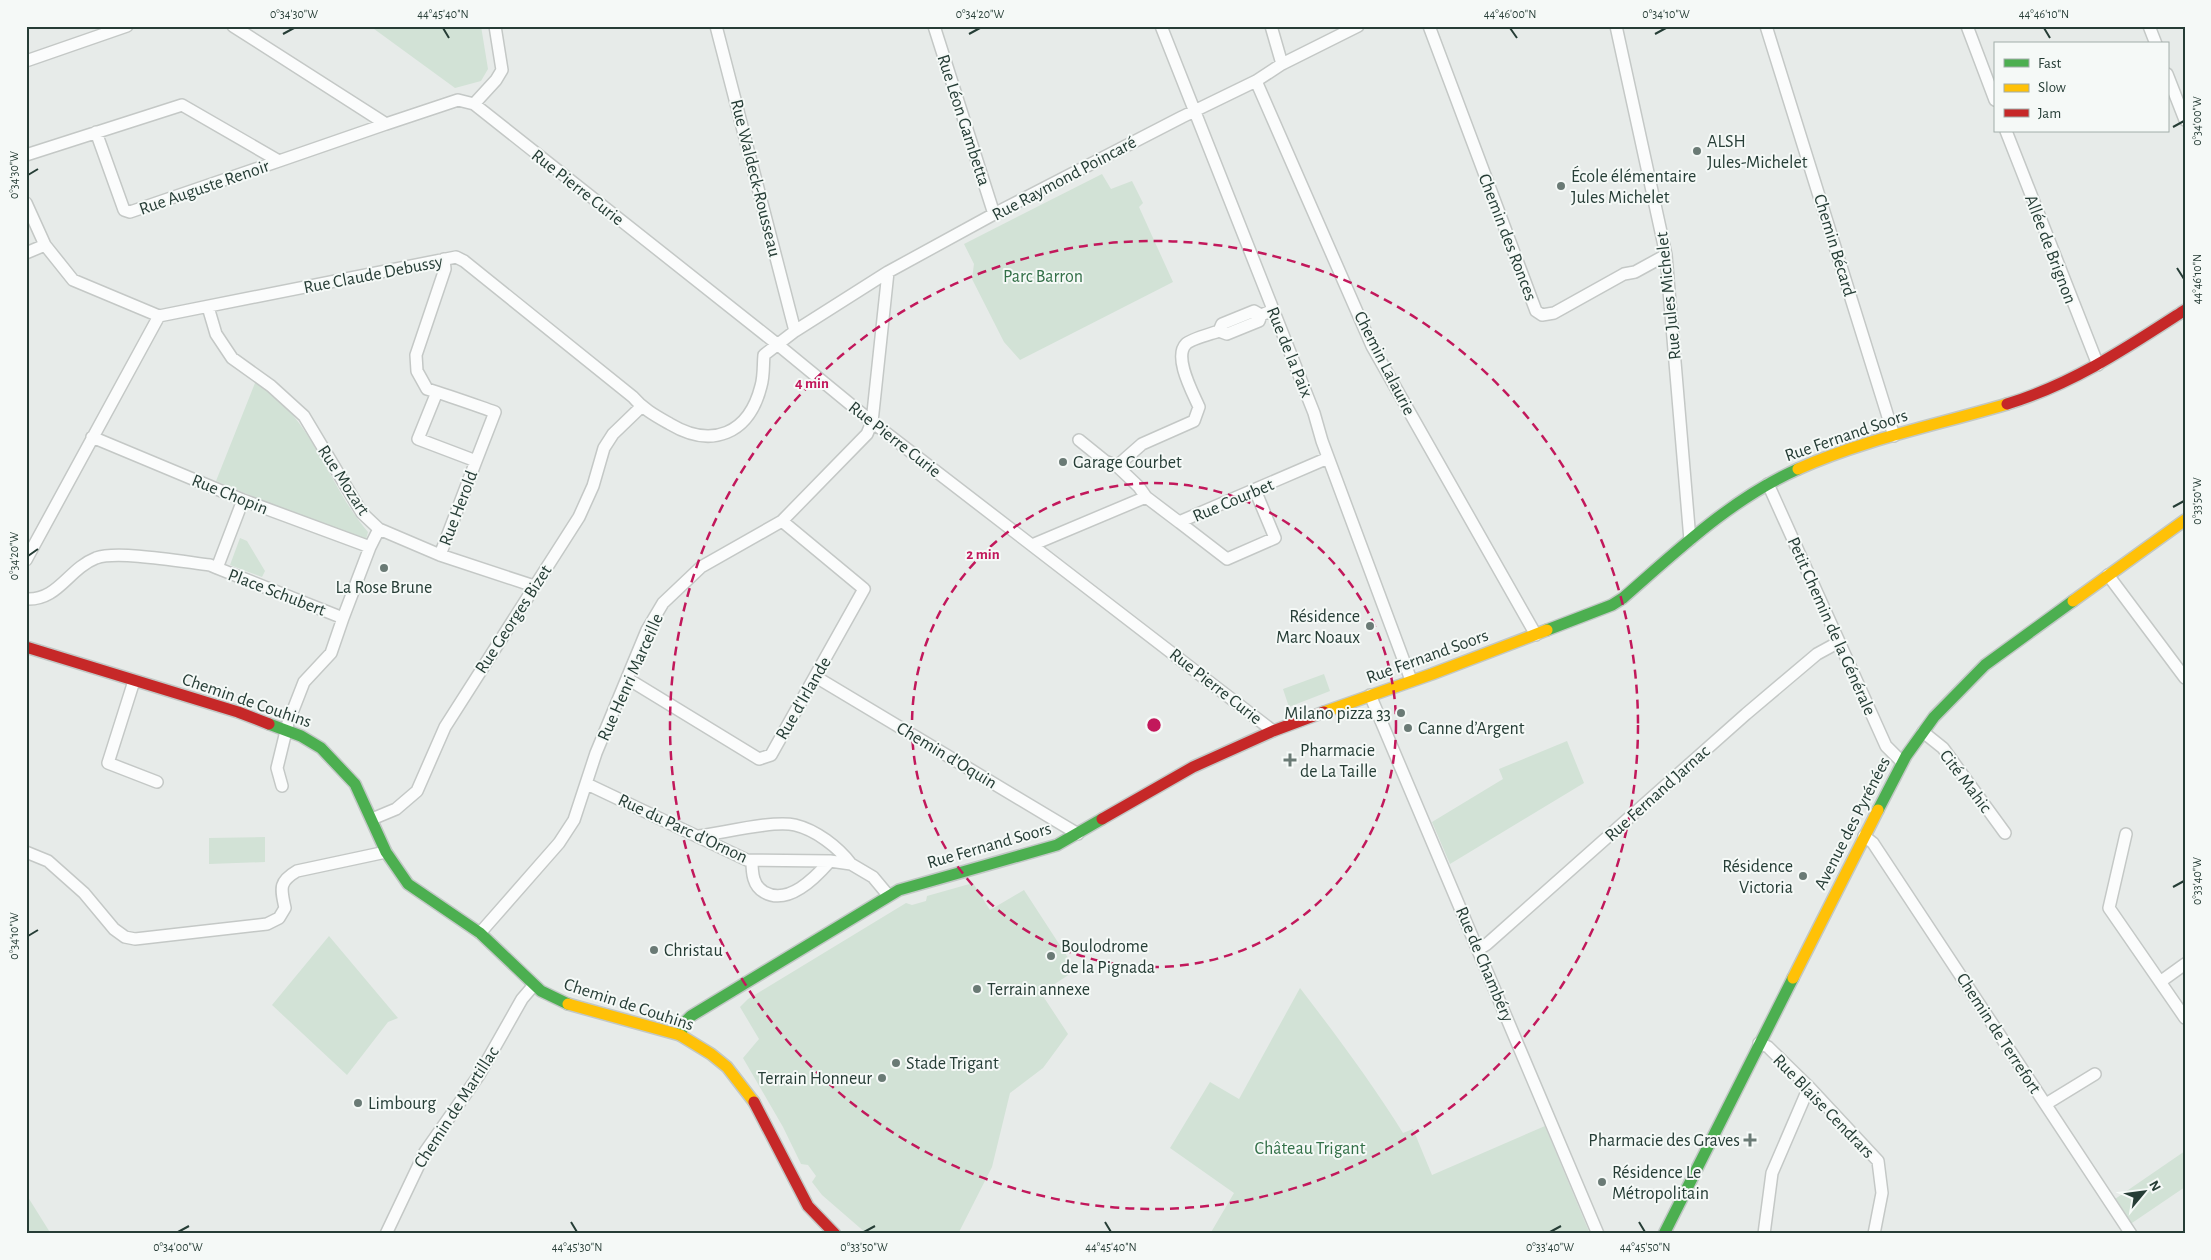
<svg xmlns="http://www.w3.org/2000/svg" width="2211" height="1260" viewBox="0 0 2211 1260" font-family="'Alegreya Sans',sans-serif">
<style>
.green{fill:#d2e2d6}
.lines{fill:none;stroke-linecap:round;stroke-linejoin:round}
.street-casing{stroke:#c4c8c6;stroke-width:14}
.fast-casing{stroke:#c2c8c6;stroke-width:14}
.slow-casing{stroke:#c2c8c6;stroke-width:14}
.jam-casing{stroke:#c2c8c6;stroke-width:14}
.street{stroke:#fbfcfc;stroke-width:11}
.fast{stroke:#4caf50;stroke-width:11}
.slow{stroke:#ffc107;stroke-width:11}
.jam{stroke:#c62828;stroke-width:11}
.ticks{fill:none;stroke:#263d36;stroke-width:2}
.ring{fill:none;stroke:#c2185b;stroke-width:2.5;stroke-dasharray:9 6}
.poi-dot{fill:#6a7a75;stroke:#f5f9f7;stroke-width:2}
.labels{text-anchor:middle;stroke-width:4;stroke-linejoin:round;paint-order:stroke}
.street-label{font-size:18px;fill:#263d36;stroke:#f5f9f7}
.poi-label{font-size:18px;fill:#263d36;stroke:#f5f9f7;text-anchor:start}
.park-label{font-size:18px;fill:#337048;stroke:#f5f9f7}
.centre{fill:#c2185b;stroke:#f5f9f7;stroke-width:2.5}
.ring-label{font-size:15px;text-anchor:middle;font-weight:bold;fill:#c2185b;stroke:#f5f9f7;stroke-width:4;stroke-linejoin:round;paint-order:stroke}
.neatline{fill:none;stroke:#263d36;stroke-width:2}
.ticks-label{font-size:12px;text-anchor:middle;fill:#263d36}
</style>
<rect width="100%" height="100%" fill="#e7ebe9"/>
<!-- green -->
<path class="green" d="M370 26H481L488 69 481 81 455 88Z
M1102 174 1111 189 1132 181 1143 203 1139 207 1173 282 1020 360 1004 342 972 279 974 264 964 244Z
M255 383C312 414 327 485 368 532L365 543 216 481Z
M240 538 247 541 265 571 262 577 230 565Z
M1324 674 1330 691 1289 707 1283 689Z
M1567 741 1584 783 1450 864 1432 822 1503 779 1499 769Z
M265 837V862L209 864V838Z
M973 883 990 910 1024 890 1076 970 1041 993 1068 1034 1043 1068 1010 1093 992 1167 958 1234H867L822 1195 812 1182 816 1176 808 1165 801 1164 783 1127 743 1058 759 1039 740 1007 748 999 906 903 912 905 926 901 927 896Z
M329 936 398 1018 388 1022 347 1075 272 1005Z
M1300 988C1336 1035 1372 1083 1403 1133L1413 1129 1432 1175 1545 1126 1590 1234H1210L1234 1193 1170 1148 1210 1082 1239 1099Z
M2185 1151V1187L2129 1225 2115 1199Z
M26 1194 51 1234H26Z"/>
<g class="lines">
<defs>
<path id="street" d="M233 26 386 124 458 100 474 104 777 344 872 422 1273 731
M716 26 795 331
M934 26 994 214
M1161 26 1314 413 1322 441 1411 680
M1271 26 1282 64
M1429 26 1536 311 1542 315 1554 313 1624 274 1635 272 1666 255
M1616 26 1666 255 1690 540
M1766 26 1894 436
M1967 26 1995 100
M2149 26 2156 44
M26 61 127 26
M2167 74 2185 120
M1256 81 1372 346 1536 635
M474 104 496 80 502 70 495 26
M2006 131 2098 365
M96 132 124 210 130 212 279 161
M26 155 182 105 279 161 386 124
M26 203 45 245 73 280 159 316
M26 253 45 245
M208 307 216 334 232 358 271 386 304 416 362 513 379 529 440 555 534 586
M1219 331 1222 324 1254 311 1261 315 1273 310
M1219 331 1227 334 1259 321 1261 315
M437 392 418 439 476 461 495 412C472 404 450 396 427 389L417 371 416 355 445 269 444 259
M92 437 243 500 370 547
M1079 440 1105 461 1117 466 1142 444 1194 421 1199 407C1193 393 1173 357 1186 344 1191 339 1211 334 1219 331
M1117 466 1139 487 1146 497
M1768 484 1886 746 1902 762
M243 500 217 568 343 618 370 547 379 529
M1179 522 1227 559 1275 538 1255 490
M1032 545 1146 497 1179 522 1328 458
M440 555 476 461
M26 560 159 316 456 257 464 261 633 397C643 409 656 416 670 424 712 449 749 434 761 386 764 376 763 365 764 355L795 331 888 272 994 214 1182 117 1256 81 1282 64 1358 26
M2108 575 2185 678
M26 599C58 601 68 569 96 558 118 550 184 562 210 565L217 568
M816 677 1078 834
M628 679 759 759 771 755 864 589 782 521
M134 681 108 763 157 782
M1370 695 1598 1234
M1923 732 1943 748 2005 833
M587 784 747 860 830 861 851 864 873 877 888 895
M282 786 277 768 288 723 304 682 331 653 343 618
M372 819 396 809 417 791 445 727 579 517 593 486 604 448 613 434 641 407
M2126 834 2109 908 2185 1018
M699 836C723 833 773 820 795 825 816 830 838 847 851 864
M1864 836 1873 843 2131 1234
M26 852 48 861 84 893 114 929 125 937 135 939 267 924 279 918 285 908C281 889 278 882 297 871L386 852
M752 861C752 873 753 886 764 892 788 906 815 878 830 861
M480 933 559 843 574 820 596 753 647 630 663 603 701 567 782 521 867 434 872 422 888 272
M1479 949 1487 944 1746 714 1817 654 1839 642
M2160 982 2185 964
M1759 1043 1768 1047 1809 1087 1878 1161 1882 1193 1874 1234
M2046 1104 2095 1074
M386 1234 425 1152 479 1075 522 999 534 985
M1764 1234 1772 1173 1809 1087"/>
<path id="fast" d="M1547 630 1612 605 1623 598C1678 550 1731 499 1798 469
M269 724 301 736 321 748 355 784 386 852 408 884 480 933 541 991 568 1004
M1878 810 1906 756 1934 717 1985 665 2073 601
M680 1035 686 1021 691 1016 899 890 1057 845 1102 819
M1664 1234 1793 978"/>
<path id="slow" d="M1798 469C1865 439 1937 425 2007 404
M2073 601 2185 520
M1324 712 1432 674 1547 630
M1793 978 1878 810
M568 1004 680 1035 711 1054 727 1067 754 1102"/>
<path id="jam" d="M2007 404C2073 384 2128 347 2185 310
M26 647 238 712 269 724
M1102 819 1193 767 1273 731 1324 712
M754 1102 808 1206 835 1234"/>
</defs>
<!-- street casing -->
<use href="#street" class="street-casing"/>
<!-- fast casing -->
<use href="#fast" class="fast-casing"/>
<!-- slow casing -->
<use href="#slow" class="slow-casing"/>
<!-- jam casing -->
<use href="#jam" class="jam-casing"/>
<!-- street -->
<use href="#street" class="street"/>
<!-- fast -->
<use href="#fast" class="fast"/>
<!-- slow -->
<use href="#slow" class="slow"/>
<!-- jam -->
<use href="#jam" class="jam"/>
</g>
<!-- ticks -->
<path class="ticks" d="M443 28 449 38M1510 28 1517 38M2044 28 2050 38M283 34 294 28M969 34 980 28M1655 34 1666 28M2173 127 2184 121M28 175 38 169M2177 268 2184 279M2173 507 2184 501M28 556 38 549M2173 887 2184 881M28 936 38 930M571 1222 577 1232M1105 1222 1111 1232M1639 1222 1645 1232M178 1232 189 1226M864 1232 875 1226M1550 1232 1561 1226"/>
<!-- distance rings -->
<g class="ring">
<circle cx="1154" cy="725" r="242"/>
<circle cx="1154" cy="725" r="484"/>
</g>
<!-- markers -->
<g class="poi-dot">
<circle cx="1697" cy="151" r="5"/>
<circle cx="1561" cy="186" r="5"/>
<circle cx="1063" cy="462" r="5"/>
<circle cx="384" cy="568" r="5"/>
<circle cx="1370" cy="626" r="5"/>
<circle cx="1401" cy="713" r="5"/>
<circle cx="1408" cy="728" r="5"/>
<path d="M1287.5 752.5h5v5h5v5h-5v5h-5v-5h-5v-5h5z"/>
<circle cx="1803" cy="876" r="5"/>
<circle cx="654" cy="950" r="5"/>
<circle cx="1051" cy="956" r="5"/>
<circle cx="977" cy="989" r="5"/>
<circle cx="896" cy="1063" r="5"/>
<circle cx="882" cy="1078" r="5"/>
<circle cx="358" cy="1103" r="5"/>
<path d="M1747.5 1132.5h5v5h5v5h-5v5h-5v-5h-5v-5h5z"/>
<circle cx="1602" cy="1182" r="5"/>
</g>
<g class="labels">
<!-- street labels -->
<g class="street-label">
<text transform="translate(964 120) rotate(72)" y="6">Rue Léon Gambetta</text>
<text transform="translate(756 178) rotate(76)" y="6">Rue Waldeck-Rousseau</text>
<text transform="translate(1064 178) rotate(-28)" y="6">Rue Raymond Poincaré</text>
<text transform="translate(204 187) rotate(-19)" y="6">Rue Auguste Renoir</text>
<text transform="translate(578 187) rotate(38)" y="6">Rue Pierre Curie</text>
<text transform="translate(1508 237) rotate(69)" y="6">Chemin des Ronces</text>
<text transform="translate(1835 245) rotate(73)" y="6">Chemin Bécard</text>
<text transform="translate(2051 249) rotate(69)" y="6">Allée de Brignon</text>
<text transform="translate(373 274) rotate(-11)" y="6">Rue Claude Debussy</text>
<text transform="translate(1668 296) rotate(-96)" y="6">Rue Jules Michelet</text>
<text transform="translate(1290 352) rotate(68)" y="6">Rue de la Paix</text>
<text transform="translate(1385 363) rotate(63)" y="6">Chemin Lalaurie</text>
<text transform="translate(1846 435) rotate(-19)" y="6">Rue Fernand Soors</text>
<text transform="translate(895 439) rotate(38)" y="6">Rue Pierre Curie</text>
<text transform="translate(344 480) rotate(57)" y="6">Rue Mozart</text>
<text transform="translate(230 494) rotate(22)" y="6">Rue Chopin</text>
<text transform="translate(1233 500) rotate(-23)" y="6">Rue Courbet</text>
<text transform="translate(458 508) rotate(-69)" y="6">Rue Herold</text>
<text transform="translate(277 592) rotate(21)" y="6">Place Schubert</text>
<text transform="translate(513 619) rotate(-57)" y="6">Rue Georges Bizet</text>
<text transform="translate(1832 626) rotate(66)" y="6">Petit Chemin de la Générale</text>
<text transform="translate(1427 656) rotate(-20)" y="6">Rue Fernand Soors</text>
<text transform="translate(630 677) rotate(-66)" y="6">Rue Henri Marceille</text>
<text transform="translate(1216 686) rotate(38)" y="6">Rue Pierre Curie</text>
<text transform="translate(803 698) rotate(-60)" y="6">Rue d'Irlande</text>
<text transform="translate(247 700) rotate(19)" y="6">Chemin de Couhins</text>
<text transform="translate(947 755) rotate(31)" y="6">Chemin d'Oquin</text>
<text transform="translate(1966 781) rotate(53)" y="6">Cité Mahic</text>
<text transform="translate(1657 793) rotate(-42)" y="6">Rue Fernand Jarnac</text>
<text transform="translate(1852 823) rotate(-63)" y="6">Avenue des Pyrénées</text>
<text transform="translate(683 828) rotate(25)" y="6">Rue du Parc d'Ornon</text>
<text transform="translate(989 845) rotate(-16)" y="6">Rue Fernand Soors</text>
<text transform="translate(1485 964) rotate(67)" y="6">Rue de Chambéry</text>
<text transform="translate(629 1004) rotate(18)" y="6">Chemin de Couhins</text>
<text transform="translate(1999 1033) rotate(57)" y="6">Chemin de Terrefort</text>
<text transform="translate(1824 1106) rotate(46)" y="6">Rue Blaise Cendrars</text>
<text transform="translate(456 1107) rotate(-57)" y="6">Chemin de Martillac</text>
</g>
<!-- poi labels -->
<g class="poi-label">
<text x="1707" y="147">ALSH<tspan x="1707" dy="21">Jules-Michelet</tspan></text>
<text x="1571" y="182">École élémentaire<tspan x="1571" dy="21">Jules Michelet</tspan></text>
<text x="1073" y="468">Garage Courbet</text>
<text x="384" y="593" text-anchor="middle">La Rose Brune</text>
<text x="1360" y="622" text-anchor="end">Résidence<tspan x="1360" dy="21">Marc Noaux</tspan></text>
<text x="1391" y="719" text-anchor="end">Milano pizza 33</text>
<text x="1418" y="734">Canne d’Argent</text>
<text x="1300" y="756">Pharmacie<tspan x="1300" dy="21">de La Taille</tspan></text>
<text x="1793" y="872" text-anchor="end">Résidence<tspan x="1793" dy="21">Victoria</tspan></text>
<text x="1061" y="952">Boulodrome<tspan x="1061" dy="21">de la Pignada</tspan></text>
<text x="664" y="956">Christau</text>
<text x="987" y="995">Terrain annexe</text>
<text x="906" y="1069">Stade Trigant</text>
<text x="872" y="1084" text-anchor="end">Terrain Honneur</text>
<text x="368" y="1109">Limbourg</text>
<text x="1740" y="1146" text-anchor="end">Pharmacie des Graves</text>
<text x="1612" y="1178">Résidence Le<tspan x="1612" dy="21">Métropolitain</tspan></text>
</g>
<!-- park labels -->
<g class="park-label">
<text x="1043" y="282">Parc Barron</text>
<text x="1310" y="1154">Château Trigant</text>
</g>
</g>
<circle cx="1154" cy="725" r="8" class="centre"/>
<g class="ring-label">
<text x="812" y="388">4 min</text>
<text x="983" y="559">2 min</text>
</g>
<!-- border -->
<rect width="2211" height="1260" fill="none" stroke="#f5f9f7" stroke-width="55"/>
<!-- legend -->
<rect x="1994" y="42" width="175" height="90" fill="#f5f9f7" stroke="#a2aeaa"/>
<rect x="2004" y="59" width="25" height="8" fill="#4caf50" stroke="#a2aeaa"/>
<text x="2038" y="68" font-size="15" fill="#263d36">Fast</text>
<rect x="2004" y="84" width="25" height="8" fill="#ffc107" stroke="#a2aeaa"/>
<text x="2038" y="92" font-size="15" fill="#263d36">Slow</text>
<rect x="2004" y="109" width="25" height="8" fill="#c62828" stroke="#a2aeaa"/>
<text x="2038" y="118" font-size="15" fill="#263d36">Jam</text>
<!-- north arrow -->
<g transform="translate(2144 1192) rotate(61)" stroke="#f5f9f7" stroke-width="4" paint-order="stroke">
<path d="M0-4L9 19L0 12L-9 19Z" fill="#263d36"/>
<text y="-8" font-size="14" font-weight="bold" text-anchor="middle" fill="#263d36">N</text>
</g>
<rect x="28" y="28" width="2156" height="1204" class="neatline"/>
<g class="ticks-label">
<text x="294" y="18">0°34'30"W</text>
<text x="443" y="18">44°45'40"N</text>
<text x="980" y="18">0°34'20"W</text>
<text x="1510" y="18">44°46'00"N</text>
<text x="1666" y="18">0°34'10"W</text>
<text x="2044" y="18">44°46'10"N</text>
<text transform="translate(2197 121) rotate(-90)" y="4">0°34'00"W</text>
<text transform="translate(14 175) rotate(-90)" y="4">0°34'30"W</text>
<text transform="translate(2197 279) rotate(-90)" y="4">44°46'10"N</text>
<text transform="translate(2197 501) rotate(-90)" y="4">0°33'50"W</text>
<text transform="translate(14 556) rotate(-90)" y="4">0°34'20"W</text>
<text transform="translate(2197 881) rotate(-90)" y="4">0°33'40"W</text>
<text transform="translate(14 936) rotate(-90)" y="4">0°34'10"W</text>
<text x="178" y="1251">0°34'00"W</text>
<text x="577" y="1251">44°45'30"N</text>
<text x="864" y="1251">0°33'50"W</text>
<text x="1111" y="1251">44°45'40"N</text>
<text x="1550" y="1251">0°33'40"W</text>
<text x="1645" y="1251">44°45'50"N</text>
</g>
</svg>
